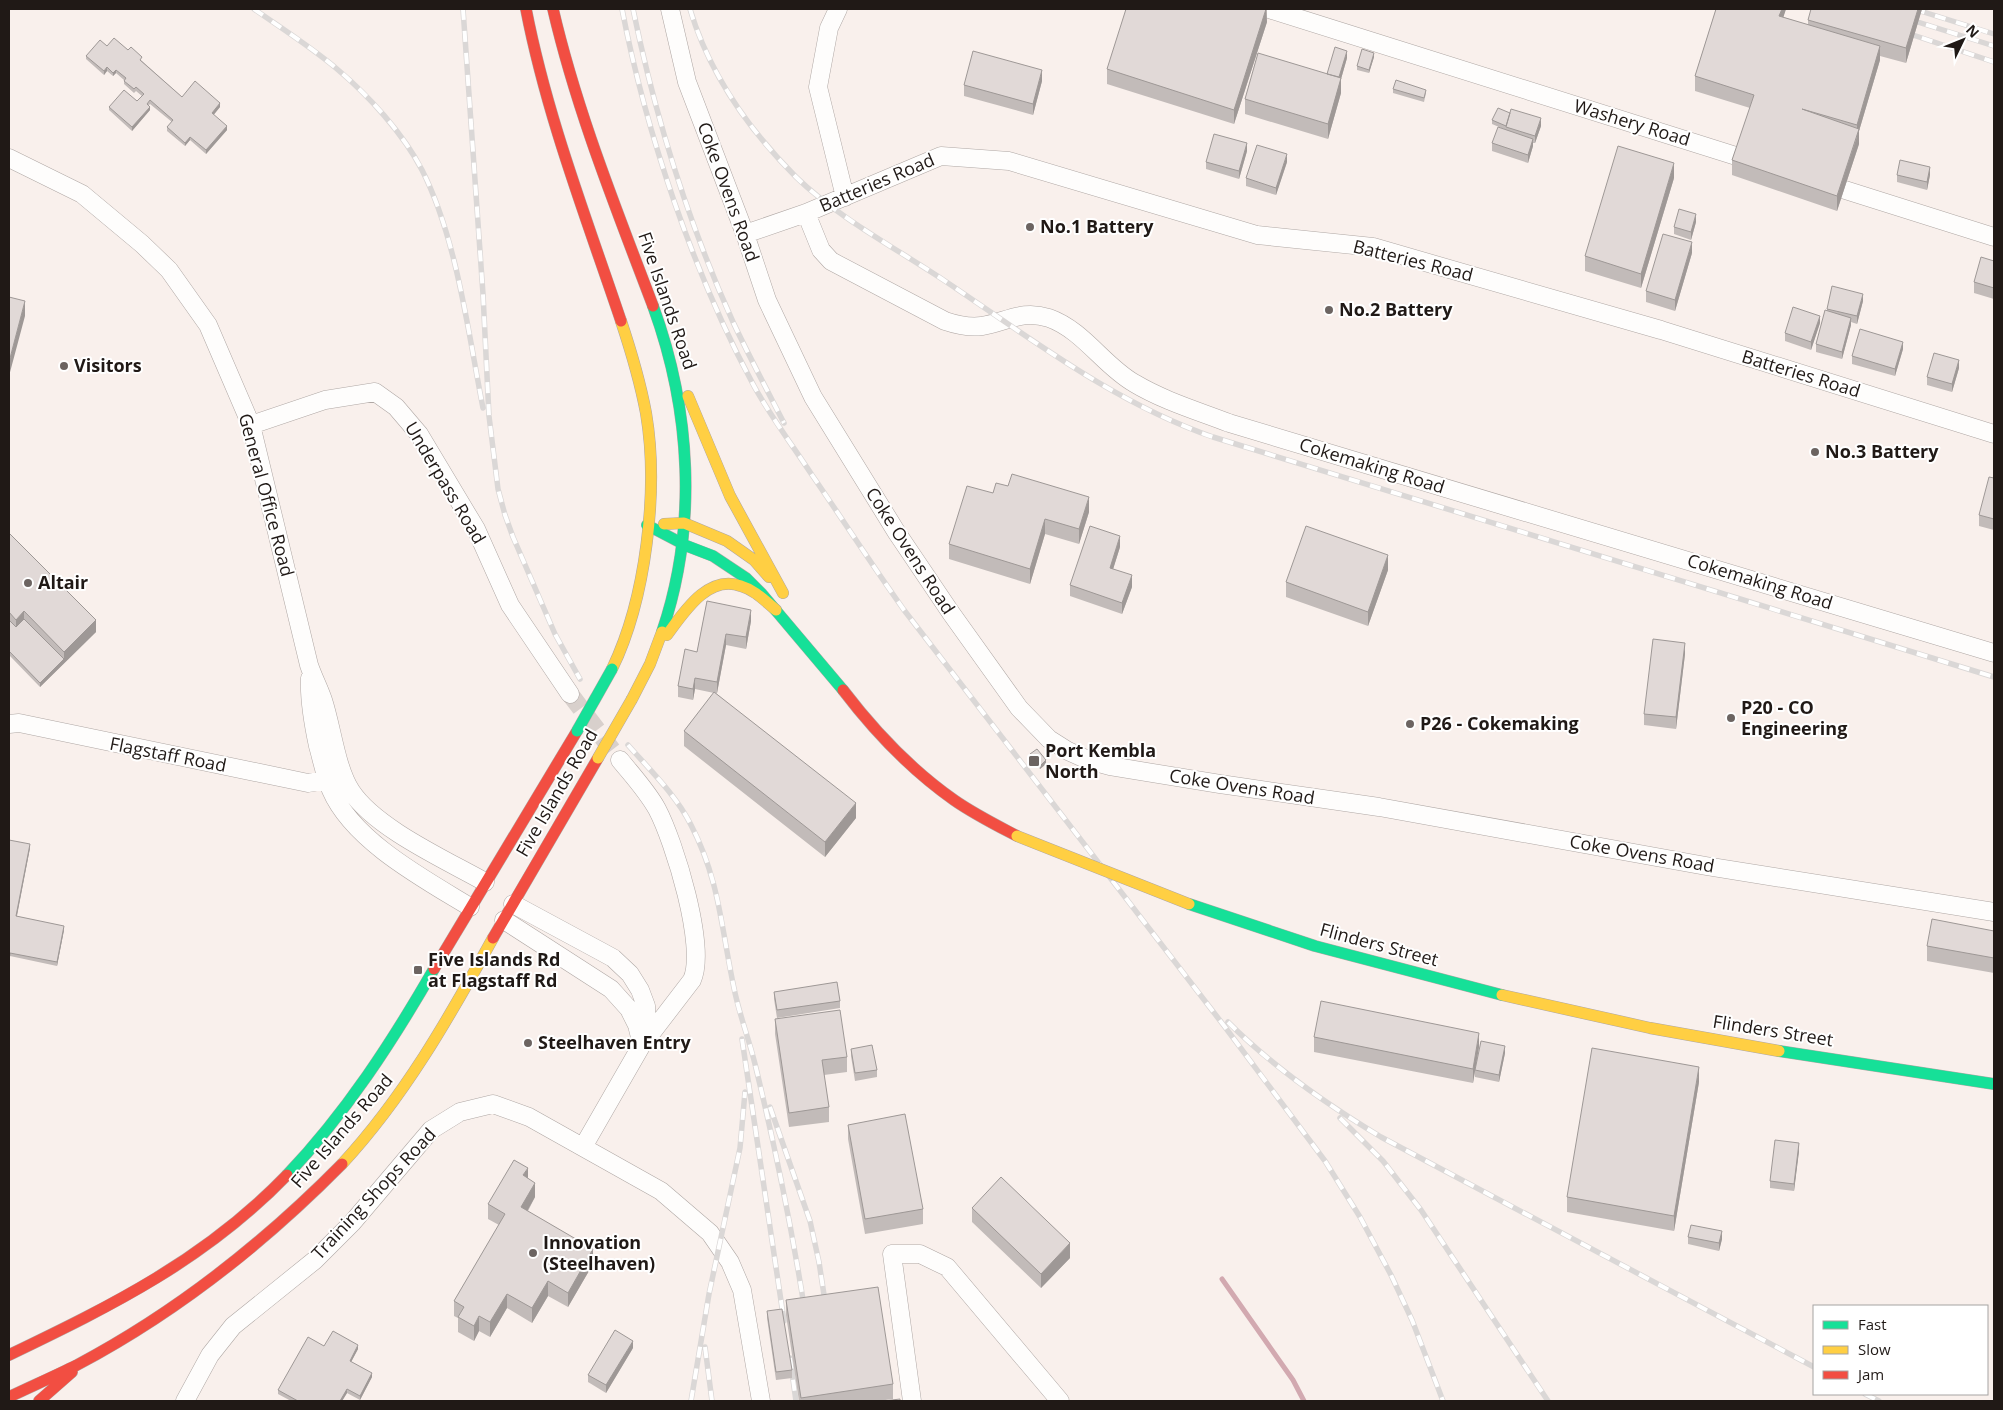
<svg xmlns="http://www.w3.org/2000/svg" width="2003" height="1410" viewBox="0 0 2003 1410" font-family="'Open Sans',sans-serif">
<style>
.lines{fill:none;stroke-linecap:round;stroke-linejoin:round}
.stream{stroke:#d2a9b0;stroke-width:5}
.street-tunnel{stroke:#d8d0cc;stroke-width:18;stroke-dasharray:18 9;stroke-linecap:butt}
.street-casing{stroke:#afa7a4;stroke-width:19}
.fast-casing{stroke:#afa7a4;stroke-width:12}
.slow-casing{stroke:#afa7a4;stroke-width:12}
.jam-casing{stroke:#afa7a4;stroke-width:12}
.street{stroke:#fefdfc;stroke-width:18}
.fast{stroke:#16e098;stroke-width:11}
.slow{stroke:#ffcf43;stroke-width:11}
.jam{stroke:#f24e42;stroke-width:11}
.rail-casing{stroke:#dad7d6;stroke-width:5.5}
.rail{stroke:#fff;stroke-width:4;stroke-dasharray:11;stroke-linecap:butt}
.fast-bridge-casing{stroke:#afa7a4;stroke-width:12;stroke-linecap:butt}
.slow-bridge-casing{stroke:#afa7a4;stroke-width:12;stroke-linecap:butt}
.fast-bridge{stroke:#16e098;stroke-width:11}
.slow-bridge{stroke:#ffcf43;stroke-width:11}
.wall{fill:#c2bbb9}
.shaded-wall{fill:#9e9896}
.building{fill:#e1d9d7;stroke:#9e9896}
.poi-dot{fill:#6c6461;stroke:#fff;stroke-width:2}
.labels{text-anchor:middle;stroke-width:4;stroke-linejoin:round;paint-order:stroke}
.street-label{font-size:18px;fill:#201916;stroke:#fff}
.poi-label{font-size:18px;font-weight:bold;fill:#201916;stroke:#fff;text-anchor:start}
</style>
<rect width="100%" height="100%" fill="#f9f0ec"/>
<g class="lines">
<!-- stream -->
<path class="stream" d="M1222 1279 1293 1380 1304 1401"/>
<!-- street-tunnel -->
<path class="street-tunnel" d="M570 694 612 750"/>
<defs>
<path id="street" d="M670 9 687 82 745 234 767 300 813 397 897 533 951 613 1019 708 1049 739 1068 751 1088 760 1110 766 1220 784 1379 807 1706 866 1994 912
M838 9 829 28 818 87 845 197
M1269 9 1755 162
M9 158 82 194 142 244 169 270 208 325 251 425 309 665C313 677 319 688 323 700 332 727 336 768 351 791 375 828 446 860 485 882
M1823 183 1994 237
M806 213 821 250 831 261 945 321C957 325 969 328 982 326 1007 322 1022 309 1049 318 1083 330 1104 366 1134 383 1164 401 1198 411 1229 423L1994 653
M745 234 806 213 941 156 1009 161 1257 235 1373 247 1661 330 1994 434
M251 425 325 400 375 392 396 407 419 434 476 529 510 605 570 694
M310 678C309 700 313 723 318 746 322 760 325 776 331 790 353 841 424 879 470 907
M9 724 19 723 308 783 344 777
M620 760C633 776 647 791 657 809 674 841 707 947 692 980L646 1040
M513 904 602 952 613 958 630 974 640 990 646 1006 647 1025 644 1041 583 1147
M504 920 611 989 629 1009 637 1025 641 1041
M185 1401 210 1355 233 1326 315 1260 352 1223 431 1130 460 1112 493 1104 529 1117 661 1191 710 1233 730 1262 742 1290 761 1401
M912 1401 892 1254H920L947 1267 1060 1401"/>
<path id="fast" d="M653 306C691 410 698 526 662 632
M647 525 687 546 713 556 746 578 762 594 843 690
M1189 904 1315 946 1502 995
M1779 1051 1994 1084
M287 1175C346 1113 392 1042 434 969"/>
<path id="slow" d="M688 396 730 496 783 593
M664 524 684 523 727 541 754 560 769 577
M667 635C684 612 708 574 741 586 755 590 765 601 776 610
M612 669C646 599 659 490 646 413 640 381 631 351 621 321
M632 699 650 664 662 632
M1502 995 1650 1028 1779 1051
M342 1164C404 1097 449 1018 493 938"/>
<path id="jam" d="M526 9C547 117 586 217 621 321
M553 9C577 112 616 208 653 306
M843 690C875 732 910 769 954 800 974 814 996 825 1017 836
M493 938 598 758
M434 969 577 731
M9 1355C113 1305 206 1259 287 1175
M9 1397C32 1386 55 1376 77 1365 177 1312 263 1244 342 1164
M39 1401 72 1372"/>
</defs>
<!-- street casing -->
<use href="#street" class="street-casing"/>
<!-- fast casing -->
<use href="#fast" class="fast-casing"/>
<!-- slow casing -->
<use href="#slow" class="slow-casing"/>
<!-- jam casing -->
<use href="#jam" class="jam-casing"/>
<!-- street -->
<use href="#street" class="street"/>
<!-- fast -->
<use href="#fast" class="fast"/>
<!-- slow -->
<use href="#slow" class="slow"/>
<!-- jam -->
<use href="#jam" class="jam"/>
<defs>
<path id="rail" d="M254 9C281 28 311 47 337 69 368 95 403 133 422 170 457 239 468 332 483 408
M463 9 483 294 489 416 498 489 505 515 513 537 555 634 580 679
M622 9C646 133 694 275 754 386 771 417 793 446 812 475 843 520 872 565 904 610L1225 1027 1325 1161 1360 1217 1391 1275 1412 1320 1443 1401
M633 9C655 116 688 222 733 322 749 356 767 390 784 423
M690 9C709 73 749 130 796 177 836 216 895 248 942 279 1029 337 1114 403 1213 437L1994 677
M1914 9 1994 34
M1905 18 1994 46
M1901 31 1994 62
M628 745C650 770 676 795 691 825 720 881 721 928 734 988 739 1014 749 1039 755 1064 775 1146 792 1229 805 1312
M1228 1022C1273 1067 1326 1104 1381 1137L1814 1367
M742 1039 784 1321
M770 1107 810 1221 819 1262 826 1308
M1340 1118 1383 1161 1421 1210 1548 1401
M705 1347 712 1401
M790 1358 796 1401
M1865 1394 1879 1401
M691 1401 709 1294 740 1148 745 1092"/>
</defs>
<!-- rail casing -->
<use href="#rail" class="rail-casing"/>
<!-- rail -->
<use href="#rail" class="rail"/>
<defs>
<path id="fast-bridge" d="M577 731 612 669"/>
<path id="slow-bridge" d="M598 758 632 699
M1017 836 1189 904"/>
</defs>
<!-- fast-bridge casing -->
<use href="#fast-bridge" class="fast-bridge-casing"/>
<!-- slow-bridge casing -->
<use href="#slow-bridge" class="slow-bridge-casing"/>
<!-- fast-bridge -->
<use href="#fast-bridge" class="fast-bridge"/>
<!-- slow-bridge -->
<use href="#slow-bridge" class="slow-bridge"/>
</g>
<!-- wall -->
<path class="wall" d="M1267 9V22L1234 124 1107 84V69Z
M1716 9H1786L1783 17 1808 25V20L1922 9 1906 63 1880 56V60L1859 131V144L1837 211 1732 175V160L1750 108 1695 91V76Z
M128 50 142 61 182 97 220 107 213 115 227 130 206 154 190 140 185 146 167 131V127L172 122 150 104 149 105 150 110 132 131 109 110V107L137 101 142 96 136 91 134 93 124 84V80L116 73 113 76 107 71 104 75 86 59V56Z
M1374 57 1369 73 1357 70V66Z
M1347 58 1341 79V93L1328 139 1245 114V99L1327 74Z
M1042 81 1033 115 964 96V85Z
M1393 89 1426 93 1424 102 1393 93Z
M1492 120 1541 126 1535 143H1533V146L1528 163 1492 151V143L1506 130 1492 124Z
M1247 151 1239 179 1206 169V162Z
M1287 162 1276 195 1246 186V178Z
M1897 175H1930L1927 190 1897 182Z
M1674 178 1641 288 1585 271V256Z
M1696 222 1691 240 1674 234V227Z
M1692 253 1675 311 1646 302V291Z
M1994 261V299L1974 293V282Z
M1863 301 1857 324 1851 322V325L1842 359 1816 352V344L1827 311V309Z
M1820 323 1811 350 1785 341V333Z
M1903 349 1895 376 1852 364V356Z
M1959 368 1952 392 1927 385V377Z
M1994 478V530L1979 526V515Z
M993 493 1089 512 1079 544 1045 534 1030 584 949 559V544Z
M9 533 96 632 40 687 9 655Z
M1120 547 1113 569 1132 587 1122 614 1070 596V585Z
M1388 570 1368 626 1286 597V582Z
M707 601 751 621 746 649 726 645 717 693H716L856 818 825 857 684 746V731L714 693 695 689 693 700 678 697V686L697 652Z
M1685 654 1676 729 1644 725V714Z
M1030 754 1046 764 1040 769 1030 758Z
M9 840 30 848 17 916 64 930 57 966 10 956Z
M1994 931V973L1927 961V946Z
M774 992 840 1001V1008L777 1018 774 999Z
M775 1019 847 1057V1072L824 1075 829 1107V1122L789 1127 775 1034Z
M1314 1037 1479 1047 1473 1083 1314 1052Z
M851 1049 877 1070V1077L855 1081 851 1056Z
M1505 1053 1499 1082 1475 1077V1070Z
M1699 1082 1674 1231 1567 1212V1197Z
M848 1125 923 1209V1224L865 1234 848 1139Z
M1799 1151 1794 1191 1770 1188V1181Z
M528 1178 535 1197 528 1211 593 1264 568 1307 548 1296 532 1323 507 1308 490 1337 479 1331 474 1341 458 1332V1318L454 1316V1301L499 1225 488 1219V1204Z
M972 1208 1070 1258 1041 1288 972 1222Z
M1688 1237 1722 1239 1719 1251 1688 1244Z
M786 1300 893 1384V1399L878 1401H799L786 1315Z
M767 1311 792 1370V1378L776 1380 767 1318Z
M324 1346 358 1349 351 1362 372 1377 360 1400 347 1393 342 1401H291L278 1394V1390Z
M633 1348 606 1393 588 1382V1375Z"/>
<!-- shaded-wall -->
<path class="shaded-wall" d="M1266 9 1267 22 1234 124V110Z
M1782 9H1786L1779 31V16Z
M1918 9H1922L1906 63V48Z
M1880 46V60L1859 131V144L1837 211V196L1857 137V125Z
M1347 51V58L1341 79V93L1328 139V124L1337 84Z
M1374 53V57L1369 73V70Z
M107 67V71L104 75V71Z
M116 70V73L113 76V73Z
M1042 70V81L1033 115V104Z
M220 103V107L212 117V113Z
M150 107V110L132 131V127Z
M1541 118V126L1535 143V136Z
M227 126V130L206 154V150Z
M190 137V140L185 146V143Z
M1533 139V146L1528 163V155Z
M1247 143V151L1239 179V171Z
M1287 154V162L1276 195V188Z
M1674 163V178L1641 288V274Z
M1930 167V175L1927 190V182Z
M1696 214V222L1691 240V232Z
M1692 242V253L1675 311V300Z
M1863 294V301L1857 324V316Z
M25 301V316L9 376V362Z
M1820 316V323L1811 350V342Z
M1851 318V325L1842 359V352Z
M1903 342V349L1895 376V369Z
M1959 360V368L1952 392V384Z
M1089 497V512L1079 544V529Z
M1045 519V534L1030 584V569Z
M1120 536V547L1110 579V568Z
M1388 555V570L1368 626V612Z
M1132 575V587L1122 614V603Z
M751 610V621L746 649V637Z
M24 611V622L16 631V620Z
M96 620V632L40 687V683L64 659V652Z
M726 634V645L717 693V682Z
M1685 643V654L1676 729V717Z
M695 678V689L693 700V689Z
M1046 760V764L1040 769V766Z
M856 803V818L825 857V842Z
M30 844V848L16 920V916Z
M64 926V930L57 966V962Z
M1479 1033V1047L1473 1083V1069Z
M1505 1046V1053L1499 1082V1075Z
M1699 1067V1082L1674 1231V1216Z
M1799 1143V1151L1794 1191V1184Z
M528 1168V1182L523 1175Z
M535 1183V1197L521 1222V1207Z
M1722 1231V1239L1719 1251V1243Z
M1070 1243V1258L1041 1288V1274Z
M593 1249V1264L568 1307V1293Z
M548 1281V1296L532 1323V1308Z
M507 1294V1308L490 1337V1322Z
M479 1316V1331L474 1341V1326Z
M633 1341V1348L606 1393V1385Z
M358 1345V1349L350 1364V1361Z
M372 1373V1377L360 1400V1396Z
M347 1389V1393L342 1401H340Z"/>
<!-- building -->
<path class="building" d="M1126 9H1266L1234 110 1107 69Z
M1716 9H1782L1779 16 1880 46 1857 125 1802 109 1859 129 1837 196 1732 160 1754 95 1695 76Z
M1811 9H1918L1906 48 1808 20Z
M114 38 128 50 131 47 142 57 140 60 182 97 195 81 220 103 212 113 227 126 206 150 190 137 185 143 167 127 173 120 150 100 147 104 150 107 132 127 109 107 124 90 137 101 144 94 136 87 134 89 124 81 126 78 116 70 113 73 107 67 104 71 86 56 100 40 107 46Z
M1335 47 1347 51 1339 77 1327 74Z
M1362 49 1374 53 1369 70 1357 66Z
M973 51 1042 70 1033 104 964 85Z
M1258 53 1341 78 1328 124 1245 99Z
M1396 80 1426 90 1424 98 1393 89Z
M1498 108 1510 113 1506 126 1492 120Z
M1511 109 1541 118 1535 136 1506 127Z
M1498 127 1533 139 1528 155 1492 143Z
M1214 134 1247 143 1239 171 1206 162Z
M1257 145 1287 154 1276 188 1246 178Z
M1618 146 1674 163 1641 274 1585 256Z
M1900 160 1930 167 1927 182 1897 175Z
M1679 209 1696 214 1691 232 1674 227Z
M1663 234 1692 242 1675 300 1646 291Z
M1981 257 1994 261V288L1974 282Z
M1832 286 1863 294 1857 316 1827 309Z
M9 297 25 301 9 362Z
M1793 307 1820 316 1811 342 1785 333Z
M1825 310 1851 318 1842 352 1816 344Z
M1860 329 1903 342 1895 369 1852 356Z
M1934 353 1959 360 1952 384 1927 377Z
M1012 474 1089 497 1079 529 1045 519 1030 569 949 544 967 486 993 493 996 483 1008 486Z
M1989 477 1994 478V519L1979 515Z
M1090 526 1120 536 1110 568 1132 575 1122 603 1070 585Z
M1306 526 1388 555 1368 612 1286 582Z
M9 533 96 620 64 652 24 611 16 620 9 612Z
M707 601 751 610 746 637 726 634 717 682 695 678 693 689 678 686 685 649 697 652Z
M24 619 64 659 40 683 9 651V620L16 627Z
M1653 639 1685 643 1676 717 1644 714Z
M714 692 856 803 825 842 684 731Z
M1037 749 1046 760 1040 766 1030 754Z
M9 840 30 844 16 916 64 926 57 962 10 953 9 961Z
M1932 919 1994 931V958L1927 946Z
M837 982 840 1001 777 1010 774 992Z
M1321 1001 1479 1033 1473 1069 1314 1037Z
M840 1010 847 1057 822 1060 829 1107 789 1113 775 1019Z
M1481 1041 1505 1046 1499 1075 1475 1070Z
M872 1045 877 1070 855 1073 851 1049Z
M1592 1048 1699 1067 1674 1216 1567 1197Z
M905 1114 923 1209 865 1219 848 1125Z
M1775 1140 1799 1143 1794 1184 1770 1181Z
M514 1160 528 1168 523 1175 535 1183 521 1207 593 1249 568 1293 548 1281 532 1308 507 1294 490 1322 479 1316 474 1326 458 1317 464 1307 454 1301 505 1214 488 1204Z
M1001 1177 1070 1243 1041 1274 972 1208Z
M1691 1225 1722 1231 1719 1243 1688 1237Z
M878 1287 893 1384 801 1398 786 1300Z
M782 1309 792 1370 776 1372 767 1311Z
M615 1330 633 1341 606 1385 588 1375Z
M333 1331 358 1345 350 1361 372 1373 360 1396 347 1389 340 1401H298L278 1390 308 1337 324 1346Z
M900 1399V1401H884Z"/>
<!-- markers -->
<g class="poi-dot">
<circle cx="1030" cy="227" r="5"/>
<circle cx="1329" cy="310" r="5"/>
<circle cx="64" cy="366" r="5"/>
<circle cx="1815" cy="452" r="5"/>
<circle cx="28" cy="583" r="5"/>
<circle cx="1731" cy="718" r="5"/>
<circle cx="1410" cy="724" r="5"/>
<rect x="1028" y="755" width="12" height="12" rx="2.5"/>
<rect x="413" y="965" width="10" height="10" rx="2.5"/>
<circle cx="528" cy="1043" r="5"/>
<circle cx="533" cy="1253" r="5"/>
</g>
<g class="labels">
<!-- street labels -->
<g class="street-label">
<text transform="translate(1632 123) rotate(17)" y="6">Washery Road</text>
<text transform="translate(877 183) rotate(-23)" y="6">Batteries Road</text>
<text transform="translate(728 192) rotate(70)" y="6">Coke Ovens Road</text>
<text transform="translate(1413 261) rotate(14)" y="6">Batteries Road</text>
<text transform="translate(667 301) rotate(71)" y="6">Five Islands Road</text>
<text transform="translate(1801 374) rotate(17)" y="6">Batteries Road</text>
<text transform="translate(1372 466) rotate(17)" y="6">Cokemaking Road</text>
<text transform="translate(445 483) rotate(59)" y="6">Underpass Road</text>
<text transform="translate(266 495) rotate(75)" y="6">General Office Road</text>
<text transform="translate(910 551) rotate(57)" y="6">Coke Ovens Road</text>
<text transform="translate(1760 582) rotate(17)" y="6">Cokemaking Road</text>
<text transform="translate(168 755) rotate(11)" y="6">Flagstaff Road</text>
<text transform="translate(1242 787) rotate(9)" y="6">Coke Ovens Road</text>
<text transform="translate(557 793) rotate(-60)" y="6">Five Islands Road</text>
<text transform="translate(1642 854) rotate(10)" y="6">Coke Ovens Road</text>
<text transform="translate(1379 945) rotate(15)" y="6">Flinders Street</text>
<text transform="translate(1773 1031) rotate(9)" y="6">Flinders Street</text>
<text transform="translate(342 1131) rotate(-49)" y="6">Five Islands Road</text>
<text transform="translate(374 1194) rotate(-47)" y="6">Training Shops Road</text>
</g>
<!-- poi labels -->
<g class="poi-label">
<text x="1040" y="233">No.1 Battery</text>
<text x="1339" y="316">No.2 Battery</text>
<text x="74" y="372">Visitors</text>
<text x="1825" y="458">No.3 Battery</text>
<text x="38" y="589">Altair</text>
<text x="1741" y="714">P20 - CO<tspan x="1741" dy="21">Engineering</tspan></text>
<text x="1420" y="730">P26 - Cokemaking</text>
<text x="1045" y="757">Port Kembla<tspan x="1045" dy="21">North</tspan></text>
<text x="428" y="966">Five Islands Rd<tspan x="428" dy="21">at Flagstaff Rd</tspan></text>
<text x="538" y="1049">Steelhaven Entry</text>
<text x="543" y="1249">Innovation<tspan x="543" dy="21">(Steelhaven)</tspan></text>
</g>
</g>
<!-- border -->
<rect width="2003" height="1410" fill="none" stroke="#201916" stroke-width="20"/>
<!-- legend -->
<rect x="1813" y="1305" width="175" height="90" fill="#ffffff" stroke="#a6a3a2"/>
<rect x="1823" y="1321" width="25" height="8" fill="#16e098" stroke="#a6a3a2"/>
<text x="1858" y="1330" font-size="15" fill="#201916">Fast</text>
<rect x="1823" y="1346" width="25" height="8" fill="#ffcf43" stroke="#a6a3a2"/>
<text x="1858" y="1355" font-size="15" fill="#201916">Slow</text>
<rect x="1823" y="1371" width="25" height="8" fill="#f24e42" stroke="#a6a3a2"/>
<text x="1858" y="1380" font-size="15" fill="#201916">Jam</text>
<!-- north arrow -->
<g transform="translate(1963 40) rotate(47)" stroke="#ffffff" stroke-width="4" paint-order="stroke">
<path d="M0-4L9 19L0 12L-9 19Z" fill="#201916"/>
<text y="-8" font-size="14" font-weight="bold" text-anchor="middle" fill="#201916">N</text>
</g>
</svg>
